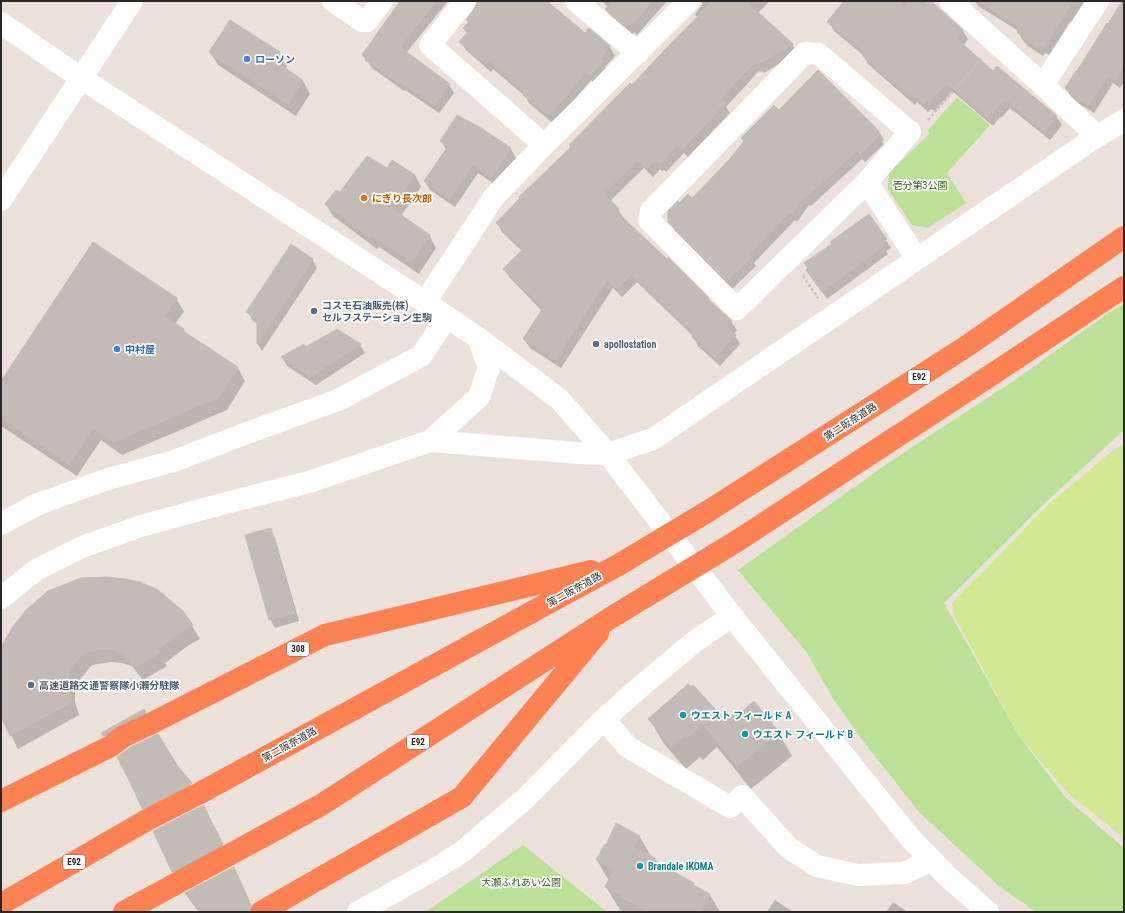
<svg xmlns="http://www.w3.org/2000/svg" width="1125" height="913" viewBox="0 0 1125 913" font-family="'Roboto Condensed','Noto Sans JP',sans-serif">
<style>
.green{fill:#bbe196}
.pitch{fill:#d1e991}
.shadow{fill:#0003}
.building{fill:#c3bbb6;stroke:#c6bcb4}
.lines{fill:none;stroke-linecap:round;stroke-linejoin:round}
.path{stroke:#c3c3c3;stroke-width:2.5;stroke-dasharray:3 2;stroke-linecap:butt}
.minor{stroke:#fff;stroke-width:22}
.highway{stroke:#fc8253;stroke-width:22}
.shop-dot{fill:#3f7fe0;stroke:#fff;stroke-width:1.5}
.food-dot{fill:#e8710a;stroke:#fff;stroke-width:1.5}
.service-dot{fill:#5c6f8a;stroke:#fff;stroke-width:1.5}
.culture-dot{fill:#0f9aa8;stroke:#fff;stroke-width:1.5}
.labels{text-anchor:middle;stroke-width:3.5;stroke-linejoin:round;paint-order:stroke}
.shield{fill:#fff;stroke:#686868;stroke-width:1}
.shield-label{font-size:9px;font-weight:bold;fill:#282828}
.shop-label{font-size:10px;font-weight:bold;fill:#366cbe;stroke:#fff;text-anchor:start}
.park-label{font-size:10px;fill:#35631a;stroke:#fff}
.food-label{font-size:10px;font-weight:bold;fill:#c56008;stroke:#fff;text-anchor:start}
.service-label{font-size:10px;font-weight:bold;fill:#4e5e75;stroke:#fff;text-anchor:start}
.street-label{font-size:10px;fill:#282828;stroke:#fff}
.culture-label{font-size:10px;font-weight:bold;fill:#0d838f;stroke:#fff;text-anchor:start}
</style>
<rect width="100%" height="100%" fill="#ebe1da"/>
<!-- green -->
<path class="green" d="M957 97 990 125 947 173 966 203 928 228 912 225 888 189 889 173 929 134 928 130Z
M1124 304V430L1047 501 944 603 1019 736 1066 798 1124 848V912H1036L999 886 919 812 860 737 834 700 807 653 738 570 891 461 1018 378 1107 314Z
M523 845 607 912H423L430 909Z"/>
<!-- pitch -->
<path class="pitch" d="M1124 444V838L1070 795 1019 736 954 615 952 603 1049 504 1111 452Z"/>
<!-- shadow -->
<path class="shadow" d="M401 1H448L406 53 449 85 454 93 439 113 405 90 404 91 372 68 363 55Z
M486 1H545L585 35 589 30 610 47 615 56 605 67 607 70 596 84 591 80 554 124 529 103 526 97 493 69 491 72 466 50 461 42 467 34 464 28Z
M602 1H667L637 35 634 32 632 35 612 18 606 9 608 7Z
M702 1H767L768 3 758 13 792 44 797 53 764 73 762 71 760 72 759 71 726 107 730 113 688 157 684 153 666 172 664 170 662 171 660 169 653 177 644 168 610 201 618 209 623 218 669 263V260L708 299 710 302 731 322 737 330 734 334 740 344 720 366 698 346 693 336 637 282 622 297 613 288 561 368 530 348 524 339 542 311 510 278 504 269 522 251 502 232 497 223 572 148 698 18 695 14 702 5Z
M845 1H929L963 31 968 39 963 46 993 72 1056 116 1062 125 1050 140 1010 108 1001 118 1000 117 993 126 952 91 935 111 931 109 928 112 917 102 915 105 868 64 863 55 834 31 829 22Z
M975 1H1085L1074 25 1070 22 1049 55 1045 53 1043 56 1028 46 1023 41 1018 32 1019 31 978 6Z
M1124 1V82L1120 88 1113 83 1094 113 1078 103 1071 97 1066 88Z
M210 52 279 53 287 66 285 69 303 81 310 94 296 116 218 65Z
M779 112 879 131 884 140 882 141 884 144 865 162 862 159 811 206 809 205 797 222 795 220 754 263 756 266 732 289 675 231 669 221 679 204 692 199 730 161 745 143 742 138Z
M481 129 511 149 516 158 497 186 478 173 455 207 430 190 425 181 446 149 441 141Z
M415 175 421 187 401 216 429 235 436 248 419 274 379 247 377 249 333 216 326 204 340 193Z
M869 215 891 248 886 251 888 254 827 299 812 278 833 245Z
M312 259 317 268 262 351 258 344V324L253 321 248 312Z
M176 298 184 312 175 324 184 330 186 333 238 368 245 381 227 410 122 455 101 440 77 476 1 426V383Z
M337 330 360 345 365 353 316 385 287 366 282 357 305 348Z
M270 529 275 538 299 621 275 628 270 619Z
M183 611 200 639 189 645 165 663 167 666 143 680 132 666 122 663 111 662 92 665 81 678 76 686 75 693V702L79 715 18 749 4 721 1 710V656Z
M690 688 725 721 740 714 778 732 792 756 751 789 717 747 703 760 700 757 686 769 664 744 650 720Z
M144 711 147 716 105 737 102 733Z
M176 766 193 787 145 812 143 808Z
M204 806 211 823 224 849 175 875 173 871Z
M617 825 640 837 652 858 654 859 656 862 674 872 675 874 693 883 695 887 710 895 720 912H623L620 910 606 887 609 881 597 860 606 846Z
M775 900 793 912H767Z
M893 902 908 912H886Z"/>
<!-- building -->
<path class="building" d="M400 1H437L400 47 450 84 434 105 400 82 399 83 365 60 366 58 362 55Z
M477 1H547L585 33 589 28 610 46 600 59 603 61 591 75 586 72 549 116 523 95 525 93 488 61 485 64 459 42 468 32 463 28 469 22 466 20 475 8Z
M612 1H652L631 26 629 24 626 27 605 9Z
M713 1H746L793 44 758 64 756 62 755 64 754 63 720 99 726 103 682 149 678 145 660 164 658 161 656 163 654 161 647 169 638 160 604 193 619 209 616 211 668 260V257L709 298 708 299 732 321 728 327 736 335 715 358 692 337 694 334 631 274 617 289 607 280 555 360 523 339 543 308 503 269 523 249 496 223 520 198 519 197 571 147 569 145 630 83 632 85 674 40Z
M844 1H899L904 6 908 1H916L923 6 927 1H931L963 30 956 38 993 71 997 66 1057 116 1044 132 1005 99 995 110V109L988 118 946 83 929 103 926 100 923 104 912 94 909 97 862 55 864 52 827 22Z
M978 1H1073L1044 47 1040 45 1038 48 1022 37 1023 36 1017 32 1019 26Z
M1122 1H1124V66L1115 80 1108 76 1088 106 1072 95 1065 88 1076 71H1077L1107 23 1108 24Z
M230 20 280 52 274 61 303 80 288 104 209 52Z
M818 70 879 131 878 132 880 134 860 154 857 151 805 198 804 197 792 214 790 212 749 254 752 257 727 281 668 222V211L678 201 679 203 688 194 692 198 729 160 744 141 741 138 774 105 779 110Z
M457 115 481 128 511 148 491 178 473 165 449 199 424 181 448 146 440 141Z
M367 156 387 168 392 160 415 175 391 208 430 235 411 262 372 235 370 237 325 204 336 190 340 192Z
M869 214 887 239 882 243 884 246 822 292 806 270 808 268 804 263 832 244 830 242Z
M93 242 177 298 164 316 184 329 183 331 238 367 219 397 114 442 93 428 69 464 1 418V381Z
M291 244 313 259 257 344V319L246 312Z
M337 329 361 344 310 377 281 357 304 344 306 347Z
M271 528 295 613 269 620 245 535Z
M107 577 124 579 140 582 158 590 183 611 193 625 181 632 158 649 160 653 134 668 123 653 114 650 103 649 85 652 73 665 69 672 68 679V688L72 702 10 736 3 721 1 714V652L3 644 12 628 26 610 48 591 81 578Z
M688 684 691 687 693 685 725 720 738 710 740 713 754 701 779 732 737 766 703 724 688 737 685 734 672 746 648 719Z
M144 709 146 712 119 725 104 735 103 736 101 733Z
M158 734 177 765 192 783 142 809 131 784 117 757 131 747Z
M204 805 209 817 223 844 172 872 153 831Z
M616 823 640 836 634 847 655 858 654 860 675 871 674 872 694 883 693 885 710 894 701 912H648L621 897 622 896 605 887 614 870 596 860 605 844 606 845Z
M234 867 251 905 249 912H199L185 893Z"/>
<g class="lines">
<!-- path -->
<path class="path" d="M928 120 981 59
M803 276 818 298"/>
<!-- minor -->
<path class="minor" d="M333 1 362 21H367L382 1
M465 1 430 45 544 145
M576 1 638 53
M950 1 1043 85 1098 1
M1 23 81 78 425 302 478 338 559 399 608 454 732 616 911 839 947 876 988 912
M805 53 819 54 910 132 867 182 737 309 649 220 651 211Z
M1043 85 1097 136
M867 182 917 259
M1 200 132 1
M425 302 494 197 544 145 689 1
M430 441 479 397 489 367 478 338
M1 524 38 504 108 479 174 461 247 433 338 400 421 356 447 317
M1 598 36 570 82 547 141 526 226 503 309 482 430 441 578 453 608 454 653 439 1090 141 1124 120
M604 719 628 747 730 807 742 796 789 848 817 866 858 875 904 873 932 860
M358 912 430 872 462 852 526 798 604 719 639 688 694 642 732 616"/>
<!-- highway -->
<path class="highway" d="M1 801 111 746 124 736 152 723 325 635 591 571
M1 904 147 820 200 793 620 564 710 510 964 348 1124 237
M124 912 321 805 612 617 737 541 985 379 1124 287
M261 912 462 797 598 633"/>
</g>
<!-- markers -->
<g class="shop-dot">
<circle cx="247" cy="59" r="4"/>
<circle cx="117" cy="349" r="4"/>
</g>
<circle class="food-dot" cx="364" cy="198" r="4"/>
<g class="service-dot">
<circle cx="314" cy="311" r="4"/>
<circle cx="596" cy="344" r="4"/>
<circle cx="31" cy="685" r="4"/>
</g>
<g class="culture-dot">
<circle cx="683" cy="715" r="4"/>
<circle cx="745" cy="734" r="4"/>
<circle cx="640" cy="866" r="4"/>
</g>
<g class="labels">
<!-- shield labels -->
<g class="shield">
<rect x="908" y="370" width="22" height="14" rx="3"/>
<rect x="287" y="642" width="22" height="14" rx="3"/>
<rect x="407" y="735" width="22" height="14" rx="3"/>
<rect x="63" y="855" width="22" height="14" rx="3"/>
</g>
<g class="shield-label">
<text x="919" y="380">E92</text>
<text x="298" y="652">308</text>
<text x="418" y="745">E92</text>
<text x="74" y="865">E92</text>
</g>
<!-- shop labels -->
<g class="shop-label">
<text x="255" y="63">ローソン</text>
<text x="125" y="353">中村屋</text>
</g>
<!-- park labels -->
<g class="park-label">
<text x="920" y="189">壱分第3公園</text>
<text x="521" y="886">大瀬ふれあい公園</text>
</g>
<!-- food labels -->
<g class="food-label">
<text x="372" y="202">にぎり長次郎</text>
</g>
<!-- service labels -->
<g class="service-label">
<text x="322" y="309">コスモ石油販売(株)<tspan x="322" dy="12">セルフステーション生駒</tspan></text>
<text x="604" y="348">apollostation</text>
<text x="39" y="689">高速道路交通警察隊小瀬分駐隊</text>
</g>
<!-- street labels -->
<g class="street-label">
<text transform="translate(850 421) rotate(-33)" y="4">第二阪奈道路</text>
<text transform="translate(574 589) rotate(-29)" y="4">第二阪奈道路</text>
<text transform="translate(289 744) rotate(-29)" y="4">第二阪奈道路</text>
</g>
<!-- culture labels -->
<g class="culture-label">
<text x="691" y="719">ウエスト フィールド A</text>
<text x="753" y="738">ウエスト フィールド B</text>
<text x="648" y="870">Brandale IKOMA</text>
</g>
</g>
<!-- border -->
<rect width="1125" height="913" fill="none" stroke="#282828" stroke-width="4"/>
</svg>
